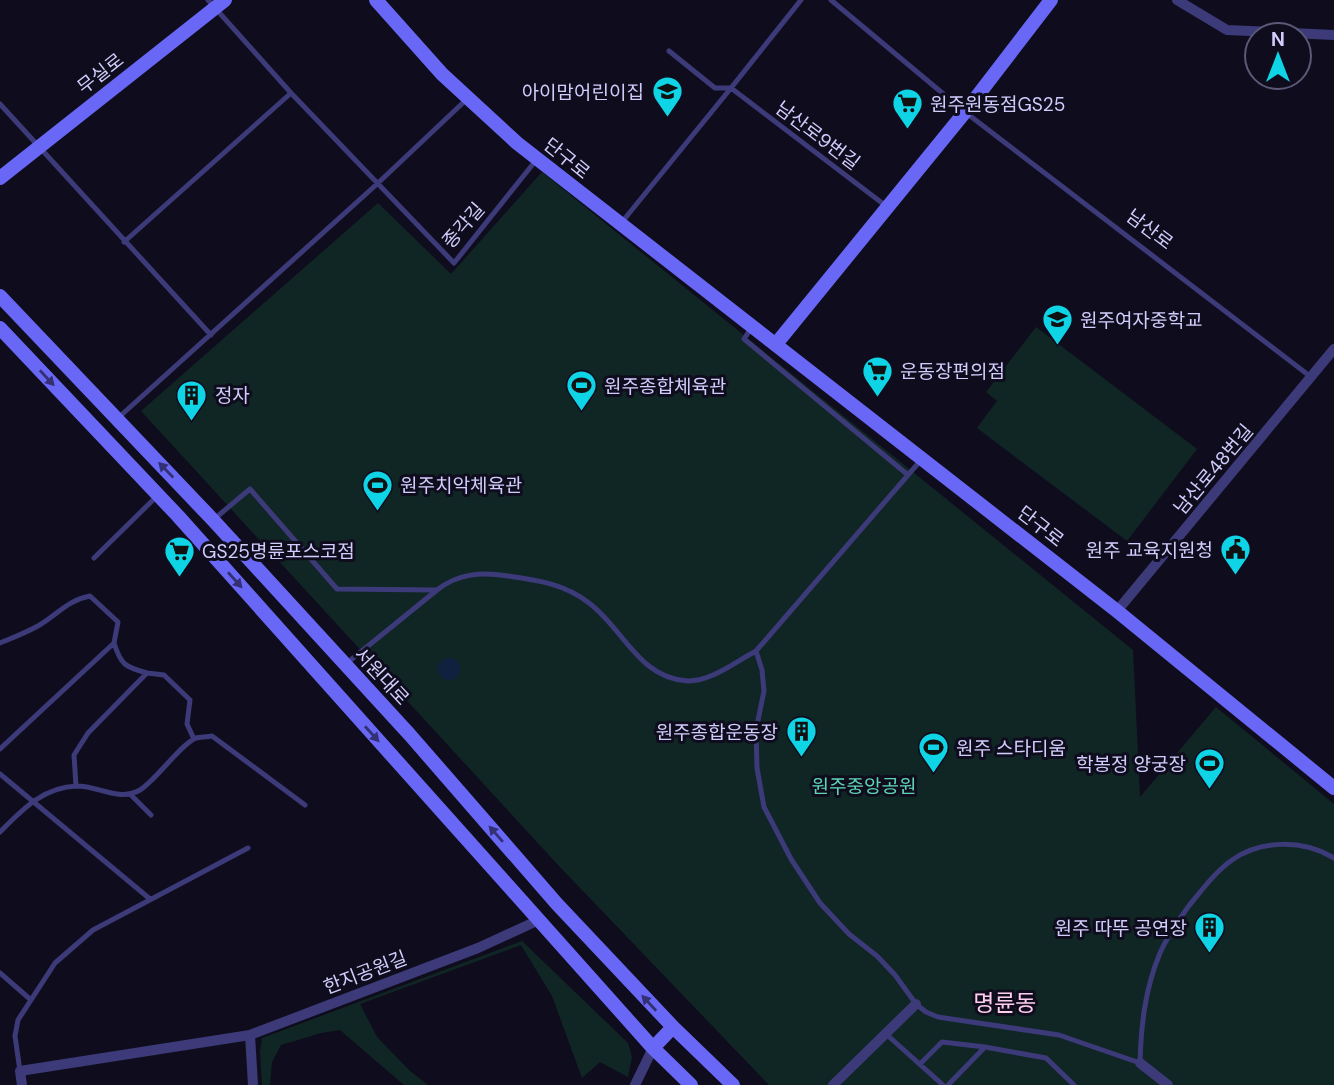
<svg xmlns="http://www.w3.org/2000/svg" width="1334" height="1085" viewBox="0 0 1334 1085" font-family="'DM Sans','Noto Sans KR',sans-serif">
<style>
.green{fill:#102625}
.water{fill:#0e223f}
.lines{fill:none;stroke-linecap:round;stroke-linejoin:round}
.lane{stroke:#3c3a79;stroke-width:5}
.street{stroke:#3c3a79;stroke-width:10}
.secondary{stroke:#6968f6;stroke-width:14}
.oneway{fill:#333174}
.labels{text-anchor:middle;stroke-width:6;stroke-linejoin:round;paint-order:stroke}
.street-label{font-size:19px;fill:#d0ccfc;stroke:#0f0d1d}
.poi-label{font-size:19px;fill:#d0ccfc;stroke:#0f0d1d;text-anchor:start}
.park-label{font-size:19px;fill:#5dd6b6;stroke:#0f0d1d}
.quarter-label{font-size:23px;fill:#fccdec;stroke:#0f0d1d}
</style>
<rect width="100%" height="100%" fill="#0f0d1d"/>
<!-- green -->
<path class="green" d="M542 172 1133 650 1140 797 1216 707 1334 804V1085H769L559 866 141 411 378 203 451 274Z
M1036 327 1197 449 1127 541 977 428 997 401 986 392Z
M522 941 628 1043 632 1057 628 1077 600 1062 582 1078 552 996 521 945 360 1004 377 1037 410 1071 428 1085H404L340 1030 321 1033 281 1045 272 1062 270 1085H262L260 1052 262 1038Z"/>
<!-- water -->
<path class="water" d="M438 669a11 11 0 1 1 22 0a11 11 0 1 1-22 0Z"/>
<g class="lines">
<!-- lane -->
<path class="lane" d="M208 0 291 93 454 263 537 159
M831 0 965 112 1311 377
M669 51 715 88H731L801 0
M0 104 211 335
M622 222 731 88 886 206
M124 242 291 93
M752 327 744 339 908 475
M118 418 377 184 467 99
M921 460 756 651 762 670 764 691 756 730 757 768 764 807 791 859 820 903 849 934 877 956 895 975 916 1004 926 1012 938 1017 1059 1035 1140 1063C1141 1025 1145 989 1160 953 1167 937 1178 921 1188 907 1201 891 1215 872 1232 860 1262 839 1304 840 1334 858
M213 520 250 489 337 589 436 590
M94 558 156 497
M0 643C12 638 25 633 36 627 55 617 67 600 90 596L118 622 114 643 0 749
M114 643C121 665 125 667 147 673
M347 663 437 590C459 573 481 572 508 576 537 580 565 584 589 603 623 628 639 679 688 681 712 681 735 662 756 651
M0 774 150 899
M76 786 74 755 88 733 147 673 164 675 190 700 187 724 194 739
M130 794 151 815
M0 832C22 810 43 787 77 786 99 786 120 802 140 790 156 780 181 744 196 738 200 737 207 737 212 736L305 805
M0 973 31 1000
M886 1034 943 1085
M920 1064 942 1042 985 1047
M20 1071 15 1036 18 1020 55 963 93 930 248 848
M948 1085 985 1047 1046 1058 1074 1085"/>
<!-- street -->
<path class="street" d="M1177 0 1227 30 1334 35
M1117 611 1334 349
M250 1035 253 1085
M1140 1063 1168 1085
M22 1085 20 1071 250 1035 478 948 539 920
M635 1085 653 1048
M833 1085 916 1004"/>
<!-- secondary -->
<path class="secondary" d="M376 0 442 74 517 143 1117 611 1334 788
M0 178 225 0
M0 296 213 520 410 735 557 904 673 1027 733 1085
M0 328 178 516 653 1048 691 1085
M776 344 965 112 1051 0
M653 1048 673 1027"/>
</g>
<!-- one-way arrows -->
<defs><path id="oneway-solid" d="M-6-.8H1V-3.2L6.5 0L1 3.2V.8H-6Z" transform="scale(1.75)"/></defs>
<g class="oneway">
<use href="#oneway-solid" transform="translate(47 378) rotate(47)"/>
<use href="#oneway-solid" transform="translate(166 470) rotate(-134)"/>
<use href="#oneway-solid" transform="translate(235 580) rotate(48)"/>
<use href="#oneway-solid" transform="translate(372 734) rotate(48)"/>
<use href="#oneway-solid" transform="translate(496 834) rotate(-131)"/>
<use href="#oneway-solid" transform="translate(649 1003) rotate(-133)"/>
</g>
<!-- icons -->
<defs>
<symbol id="school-pin" viewBox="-11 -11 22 30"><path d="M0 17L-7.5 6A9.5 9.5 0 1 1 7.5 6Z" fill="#0ed4e6" stroke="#0f0d1d"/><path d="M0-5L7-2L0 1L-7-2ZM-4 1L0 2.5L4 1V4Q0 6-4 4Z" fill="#111"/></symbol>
<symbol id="supermarket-pin" viewBox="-11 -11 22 30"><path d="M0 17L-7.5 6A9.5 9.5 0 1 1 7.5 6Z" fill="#0ed4e6" stroke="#0f0d1d"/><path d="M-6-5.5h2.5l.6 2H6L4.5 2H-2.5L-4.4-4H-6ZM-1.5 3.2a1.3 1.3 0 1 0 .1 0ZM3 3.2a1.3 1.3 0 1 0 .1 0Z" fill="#111"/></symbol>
<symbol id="stadium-pin" viewBox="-11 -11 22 30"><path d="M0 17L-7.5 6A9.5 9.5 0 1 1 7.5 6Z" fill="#0ed4e6" stroke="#0f0d1d"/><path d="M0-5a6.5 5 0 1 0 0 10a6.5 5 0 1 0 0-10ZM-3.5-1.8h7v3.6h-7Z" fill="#111"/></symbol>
<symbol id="building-pin" viewBox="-11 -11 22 30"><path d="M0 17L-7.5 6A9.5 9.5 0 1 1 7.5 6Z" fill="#0ed4e6" stroke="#0f0d1d"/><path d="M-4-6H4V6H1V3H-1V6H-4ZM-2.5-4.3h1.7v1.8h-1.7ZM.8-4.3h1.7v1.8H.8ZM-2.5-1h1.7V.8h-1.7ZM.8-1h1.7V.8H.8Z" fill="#111"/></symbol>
<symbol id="civic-pin" viewBox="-11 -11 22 30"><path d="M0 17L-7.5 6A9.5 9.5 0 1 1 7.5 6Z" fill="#0ed4e6" stroke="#0f0d1d"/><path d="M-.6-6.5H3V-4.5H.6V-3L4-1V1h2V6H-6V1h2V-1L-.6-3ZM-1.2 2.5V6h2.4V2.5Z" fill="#111"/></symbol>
</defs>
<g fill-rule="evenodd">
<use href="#school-pin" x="650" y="74" width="35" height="47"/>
<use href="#supermarket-pin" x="890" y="86" width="35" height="47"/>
<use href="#school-pin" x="1040" y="302" width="35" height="47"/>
<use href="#supermarket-pin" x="860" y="354" width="35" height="47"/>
<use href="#stadium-pin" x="564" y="368" width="35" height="47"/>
<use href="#building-pin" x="174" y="378" width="35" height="47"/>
<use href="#stadium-pin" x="360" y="468" width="35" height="47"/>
<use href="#civic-pin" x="1218" y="532" width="35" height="47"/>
<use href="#supermarket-pin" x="162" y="534" width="35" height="47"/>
<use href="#building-pin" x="784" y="714" width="35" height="47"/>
<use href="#stadium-pin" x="916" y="730" width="35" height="47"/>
<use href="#stadium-pin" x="1192" y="746" width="35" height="47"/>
<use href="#building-pin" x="1192" y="910" width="35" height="47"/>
</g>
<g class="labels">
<!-- street labels -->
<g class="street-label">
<text transform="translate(100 73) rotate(-38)" y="7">무실로</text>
<text transform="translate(818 135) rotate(37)" y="7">남산로9번길</text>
<text transform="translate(567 158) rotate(39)" y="7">단구로</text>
<text transform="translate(463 225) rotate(-49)" y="7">종각길</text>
<text transform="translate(1150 229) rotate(37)" y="7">남산로</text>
<text transform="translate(1213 469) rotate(-50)" y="7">남산로48번길</text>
<text transform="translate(1041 526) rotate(38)" y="7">단구로</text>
<text transform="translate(382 676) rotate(47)" y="7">서원대로</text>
<text transform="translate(365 972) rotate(-21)" y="7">한지공원길</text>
</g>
<!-- poi labels -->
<g class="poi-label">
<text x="644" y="99" text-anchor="end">아이맘어린이집</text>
<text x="930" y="111">원주원동점GS25</text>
<text x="1080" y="327">원주여자중학교</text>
<text x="900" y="378">운동장편의점</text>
<text x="604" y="393">원주종합체육관</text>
<text x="215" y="402">정자</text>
<text x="400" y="492">원주치악체육관</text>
<text x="1213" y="557" text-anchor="end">원주 교육지원청</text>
<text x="202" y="558">GS25명륜포스코점</text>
<text x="778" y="739" text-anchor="end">원주종합운동장</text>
<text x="956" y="755">원주 스타디움</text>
<text x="1186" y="771" text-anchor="end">학봉정 양궁장</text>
<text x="1187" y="935" text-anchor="end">원주 따뚜 공연장</text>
</g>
<!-- park labels -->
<g class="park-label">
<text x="864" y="793">원주중앙공원</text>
</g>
<!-- quarter labels -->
<g class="quarter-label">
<text x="1005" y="1011">명륜동</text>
</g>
</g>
<!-- north arrow -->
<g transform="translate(1278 56)"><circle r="33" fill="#0f0d1d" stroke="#5c5976" stroke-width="2"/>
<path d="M0-5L12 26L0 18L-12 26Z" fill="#0ed4e6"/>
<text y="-10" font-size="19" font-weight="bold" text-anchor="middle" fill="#d0ccfc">N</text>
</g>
</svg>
